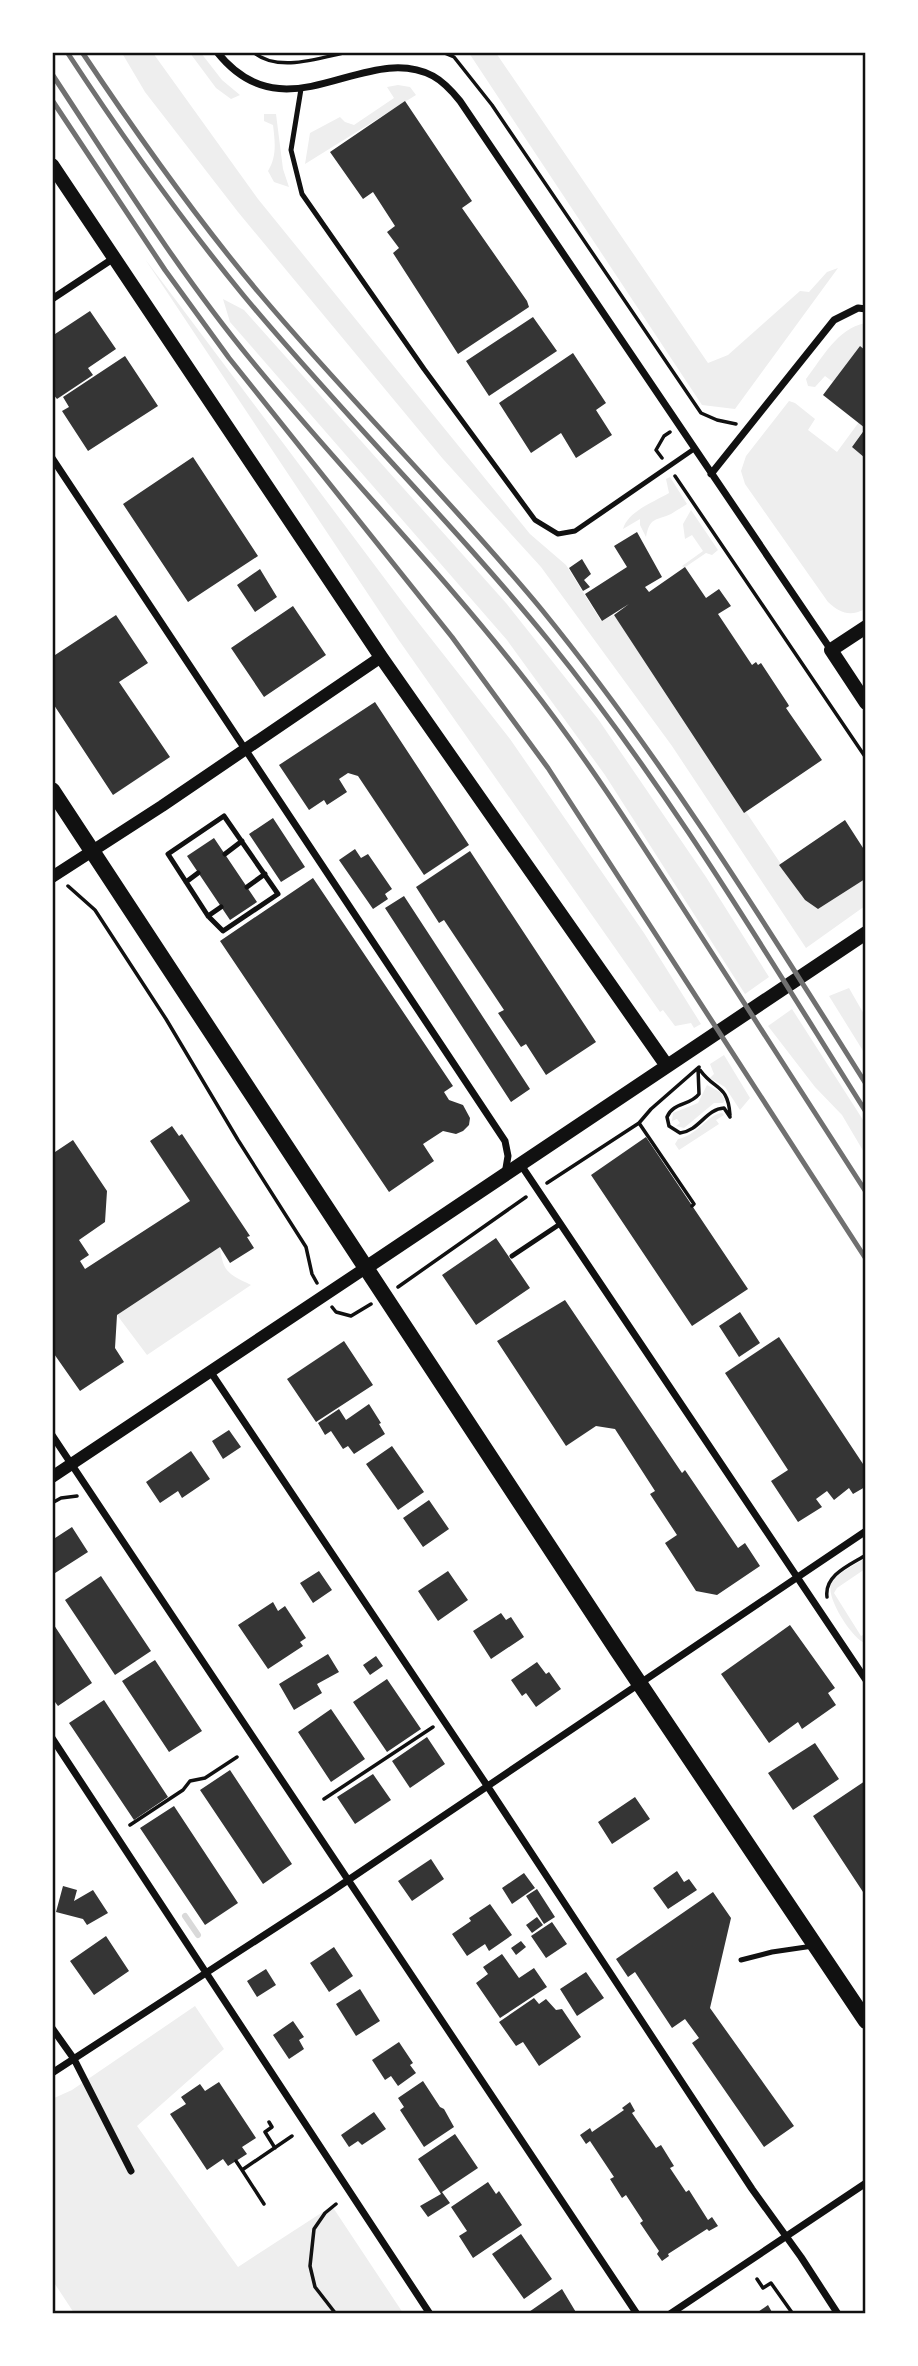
<svg xmlns="http://www.w3.org/2000/svg" width="918" height="2366" viewBox="0 0 918 2366" font-family="'Varela Round',sans-serif">
<style>
.green{fill:#eee}
.lines{fill:none;stroke-linecap:round;stroke-linejoin:round}
.stream{stroke:#d9d9d9;stroke-width:6}
.building{fill:#353535}
.path{stroke:#111;stroke-width:3.5}
.service{stroke:#111;stroke-width:5}
.minor{stroke:#111;stroke-width:7}
.tertiary{stroke:#111;stroke-width:12}
.secondary{stroke:#111;stroke-width:14}
.primary{stroke:#111;stroke-width:16}
.rail{stroke:#707070;stroke-width:5}
.neatline{fill:none;stroke:#111;stroke-width:2.5}
</style>
<rect width="100%" height="100%" fill="#fff"/>
<!-- green -->
<path class="green" d="M122 53H153L258 199 530 534 566 565 601 621 614 615 805 900 818 909 865 879V906L806 948 672 746 541 567 443 459 238 212 145 92Z
M190 53H201L222 80 240 95 231 99 216 88Z
M469 53H496L708 363 728 355 800 291 809 292 827 272 838 268 735 409 702 405Z
M398 85 410 87 416 95 305 164 310 133 340 117 345 122 354 125 394 98 387 87Z
M264 114H276L283 169 289 187 274 182 268 171C277 156 275 142 273 125L264 121Z
M145 259 403 603 510 739 644 933 701 1024 694 1028 691 1023 675 1026 663 1010 660 1012 398 639Z
M223 299 244 310 506 603 598 719 706 877 769 977 745 994 605 775 507 640 230 322Z
M865 323V350L860 346 833 382 825 376 815 387 808 386 806 379C823 357 837 329 865 323Z
M789 401 795 403 815 419 808 430 837 452 859 422 865 428 852 447 865 458V609C850 617 840 613 828 602L745 484 741 471 746 456Z
M670 477 687 504C682 507 676 511 671 514 655 521 650 517 646 537L640 525V519L623 529C628 511 654 502 669 493L666 479Z
M691 510 718 550 712 555 706 553 684 568 682 566 703 551 692 535 685 539 683 524Z
M849 988 865 1016V1054L829 996Z
M792 1009 865 1123V1154L842 1115 815 1087 768 1026Z
M724 1055 750 1098 740 1110 725 1087 710 1078 714 1074 710 1064Z
M707 1085 720 1092 725 1100 723 1103H714L684 1128 676 1126 680 1123 677 1119 672 1121 673 1113 698 1103Z
M722 1113 724 1115 716 1120 719 1124 679 1150 675 1144 678 1139C697 1136 708 1114 722 1113Z
M220 1247C223 1273 229 1274 251 1285L147 1355 117 1315Z
M865 1558V1569L837 1588 834 1593 861 1636 865 1634V1643C853 1640 826 1598 831 1585 835 1573 856 1565 865 1558Z
M195 2006 224 2049 137 2126 238 2267 332 2206 403 2313H74L53 2281 52 2099 72 2090Z"/>
<g class="lines">
<!-- stream -->
<path class="stream" d="M185 1916 198 1935"/>
</g>
<!-- building -->
<path class="building" d="M405 101 472 201 462 208 527 301 529 307 458 354 393 253 399 248 387 232 395 226 373 192 363 199 330 152Z
M90 311 116 349 88 368 93 375 57 399 52 393V336Z
M533 317 557 351 489 396 466 361Z
M860 346 865 350V428L823 395Z
M573 353 606 403 596 410 612 435 576 458 561 433 531 453 499 403Z
M125 356 158 406 88 451 62 411 69 407 63 397Z
M865 429V458L852 447Z
M193 457 258 556 188 602 123 504Z
M637 532 662 577 645 587 649 592 685 567 706 598 719 589 731 606 718 614 752 665 756 662 758 665 761 663 788 704 789 706 786 708 822 760 744 813 614 615 629 604 602 621 585 594 627 567 614 546Z
M582 559 591 574 584 580 590 587 583 591 569 568Z
M260 569 277 597 255 612 237 585Z
M293 606 326 655 264 697 231 648Z
M116 615 148 663 119 682 170 757 113 795 52 702V657Z
M375 702 469 845 424 875 358 776 348 773 339 779 347 792 327 805 324 800 309 810 279 765Z
M273 818 305 867 281 882 249 834Z
M845 820 865 851V879L818 909 805 900 779 865Z
M214 838 257 902 230 920 187 856Z
M355 849 361 858 368 854 392 889 385 894 388 899 373 909 339 860Z
M470 851 596 1042 546 1075 526 1044 521 1047 498 1013 504 1010 444 920 439 923 416 887Z
M313 878 453 1086 444 1092 449 1100 463 1105 470 1118 469 1125 463 1131 456 1134 443 1131 423 1144 434 1161 389 1192 220 941Z
M404 896 530 1089 511 1102 385 908Z
M172 1126 179 1136 182 1134 250 1236 247 1237 254 1248 230 1263 220 1247 117 1315 115 1348 124 1362 80 1391 52 1351V1154L73 1140 107 1191 105 1222 79 1240 89 1255 80 1261 85 1269 190 1201 150 1141Z
M646 1137 748 1289 692 1326 591 1175Z
M496 1238 530 1288 476 1325 442 1275Z
M565 1300 682 1473 685 1470 738 1548 745 1543 760 1566 717 1595 696 1591 665 1543 677 1535 650 1494 655 1491 615 1429 596 1426 566 1446 497 1341Z
M740 1312 760 1343 739 1357 719 1326Z
M779 1337 865 1467V1487L853 1494 849 1488 834 1500 827 1491 816 1499 822 1507 798 1522 771 1481 788 1470 725 1373Z
M344 1341 373 1385 316 1422 287 1379Z
M369 1404 381 1423 379 1424 385 1434 354 1454 348 1446 343 1449 331 1431 325 1435 318 1423 339 1409 346 1420Z
M229 1430 241 1447 223 1459 212 1441Z
M392 1446 424 1492 398 1510 366 1464Z
M191 1451 210 1479 182 1498 178 1491 160 1503 146 1482Z
M429 1500 449 1529 423 1547 403 1518Z
M72 1527 88 1552 52 1575V1540Z
M319 1571 332 1590 313 1603 300 1583Z
M448 1571 468 1600 438 1621 418 1591Z
M101 1576 151 1651 115 1675 65 1600Z
M273 1602 278 1611 285 1606 306 1638 300 1642 303 1646 268 1669 238 1625Z
M501 1613 506 1620 511 1617 524 1637 491 1659 473 1631Z
M52 1622 92 1683 58 1706 52 1698Z
M790 1625 835 1688 828 1693 836 1705 802 1729 798 1722 769 1743 721 1674Z
M328 1654 339 1672 317 1684 322 1693 294 1710 279 1684Z
M376 1656 383 1666 370 1675 363 1665Z
M155 1660 202 1731 169 1752 122 1681Z
M537 1662 546 1674 549 1672 561 1689 536 1707 526 1693 522 1696 511 1680Z
M387 1679 421 1729 387 1752 353 1702Z
M104 1700 168 1797 134 1820 69 1723Z
M331 1709 365 1759 331 1782 298 1732Z
M427 1737 445 1764 410 1788 392 1761Z
M815 1743 839 1779 793 1810 768 1773Z
M230 1770 292 1864 263 1884 200 1790Z
M373 1774 391 1800 355 1824 337 1797Z
M865 1781V1895L813 1816Z
M635 1797 650 1819 612 1844 598 1822Z
M174 1806 238 1903 205 1925 140 1828Z
M431 1859 444 1879 412 1901 398 1881Z
M677 1871 684 1882 689 1879 697 1890 668 1909 653 1888Z
M524 1873 535 1888 512 1904 502 1888Z
M63 1886 77 1890 74 1901 93 1890 108 1913 87 1925 83 1919 56 1912Z
M537 1889 555 1917 544 1924 526 1896Z
M713 1892 731 1918 710 2008 794 2126 764 2147 692 2043 699 2038 685 2019 672 2028 635 1972 628 1977 616 1959Z
M490 1904 512 1935 489 1951 485 1944 467 1956 452 1934 471 1921 469 1918Z
M537 1917 543 1925 532 1933 526 1925Z
M552 1922 567 1944 546 1958 531 1936Z
M106 1936 129 1971 94 1995 70 1961Z
M521 1941 526 1947 516 1955 511 1948Z
M334 1947 353 1976 329 1992 310 1963Z
M502 1954 519 1978 534 1968 547 1987 500 2018 476 1983 488 1974 483 1967Z
M266 1969 276 1985 257 1997 247 1981Z
M586 1972 604 1998 577 2016 560 1989Z
M360 1989 380 2021 356 2036 336 2004Z
M534 1998 539 2004 546 1999 556 2010 562 2009 581 2037 539 2066 523 2042 516 2046 499 2022Z
M293 2021 304 2037 299 2040 304 2049 289 2059 273 2035Z
M399 2042 413 2063 410 2065 416 2073 398 2086 391 2076 385 2080 372 2060Z
M423 2081 440 2107 444 2109 454 2127 424 2147 400 2110 404 2107 398 2098Z
M219 2082 256 2138 242 2147 247 2154 236 2161 228 2166 223 2159 207 2170 170 2114 186 2104 181 2097 200 2084 205 2091Z
M630 2102 635 2111 632 2113 656 2148 661 2145 674 2166 670 2168 686 2192 689 2190 708 2220 712 2217 718 2226 709 2231 707 2229 668 2254 669 2256 662 2261 657 2254 659 2251 640 2223 643 2221 626 2195 622 2198 610 2179 614 2177 590 2141 586 2144 580 2135 590 2128 592 2132 624 2110 622 2108Z
M374 2112 386 2129 362 2145 358 2141 349 2147 341 2135Z
M455 2134 478 2168 442 2192 450 2203 428 2217 420 2206 441 2194 418 2159Z
M488 2182 496 2194 499 2191 522 2225 473 2258 459 2236 467 2231 451 2207Z
M521 2234 552 2279 524 2299 492 2254Z
M562 2289 577 2314H526Z
M768 2305 773 2314H755Z"/>
<g class="lines">
<!-- path -->
<path class="path" d="M253 52C278 73 319 58 348 52
M442 52 454 57 492 105 701 413 717 420 736 424
M662 458 656 450 664 436 670 432
M675 476 866 758
M68 886 95 910 166 1019 238 1140 306 1247 312 1274 317 1283
M698 1068 699 1094C690 1106 673 1102 667 1117L669 1126 680 1133C699 1131 706 1109 724 1108L730 1117
M700 1070C715 1091 728 1084 730 1115
M639 1123 694 1204 692 1206
M547 1183 639 1123 651 1109 699 1067
M398 1287 526 1197
M332 1307 336 1312 351 1316 371 1304
M52 1503 61 1498 77 1496
M52 1593H53
M827 1597C824 1575 850 1565 866 1555
M324 1799 433 1727
M130 1825 183 1790 190 1781 205 1778 237 1757
M269 2122 272 2127 265 2132 275 2148
M236 2161 242 2170 292 2136
M242 2170 264 2204
M757 2279 763 2288 771 2283 793 2314
M336 2314 315 2287 310 2266 314 2229 325 2213 336 2204"/>
<!-- service -->
<path class="service" d="M301 89 291 150 302 194 424 369 535 520 558 534 575 531 694 449
M224 816 278 894 223 931 208 916 168 854Z
M225 854 242 841
M186 882 198 873
M247 887 265 874
M208 916 221 907
M512 1256 560 1224
M741 1960 772 1952 813 1946"/>
<!-- minor -->
<path class="minor" d="M217 52C286 139 365 40 433 76 444 82 452 91 460 101L831 650
M52 299 114 258
M52 458 505 1141 508 1156 505 1174
M711 474 834 320 858 308 866 309
M521 1165 866 1680
M210 1371 488 1787 752 2189 801 2257 838 2314
M52 1435 637 2314
M52 1738 430 2314
M52 2028 74 2059 131 2171
M52 2073 329 1893 866 1531
M670 2314 866 2183"/>
<!-- tertiary -->
<path class="tertiary" d="M52 877 162 806 381 657
M52 1477 367 1267"/>
<!-- secondary -->
<path class="secondary" d="M52 165 381 657 667 1066
M866 627 831 650 866 703
M367 1267 866 933"/>
<!-- primary -->
<path class="primary" d="M52 790 617 1650 866 2021"/>
<!-- rail -->
<path class="rail" d="M67 52C122 136 180 218 244 296 342 414 452 522 549 641 668 788 765 952 866 1112
M82 52C138 136 195 217 260 294 351 402 452 501 542 610 663 759 764 922 866 1084
M52 74C116 171 177 270 251 360 340 469 440 570 527 682 583 753 632 829 681 905 743 1001 804 1096 866 1192
M52 100 165 270 229 358 452 637 548 768 866 1259"/>
</g>
<!-- border -->
<rect width="918" height="2366" fill="none" stroke="#ffffff" stroke-width="108"/>
<rect x="54" y="54" width="810" height="2258" class="neatline"/>
</svg>
